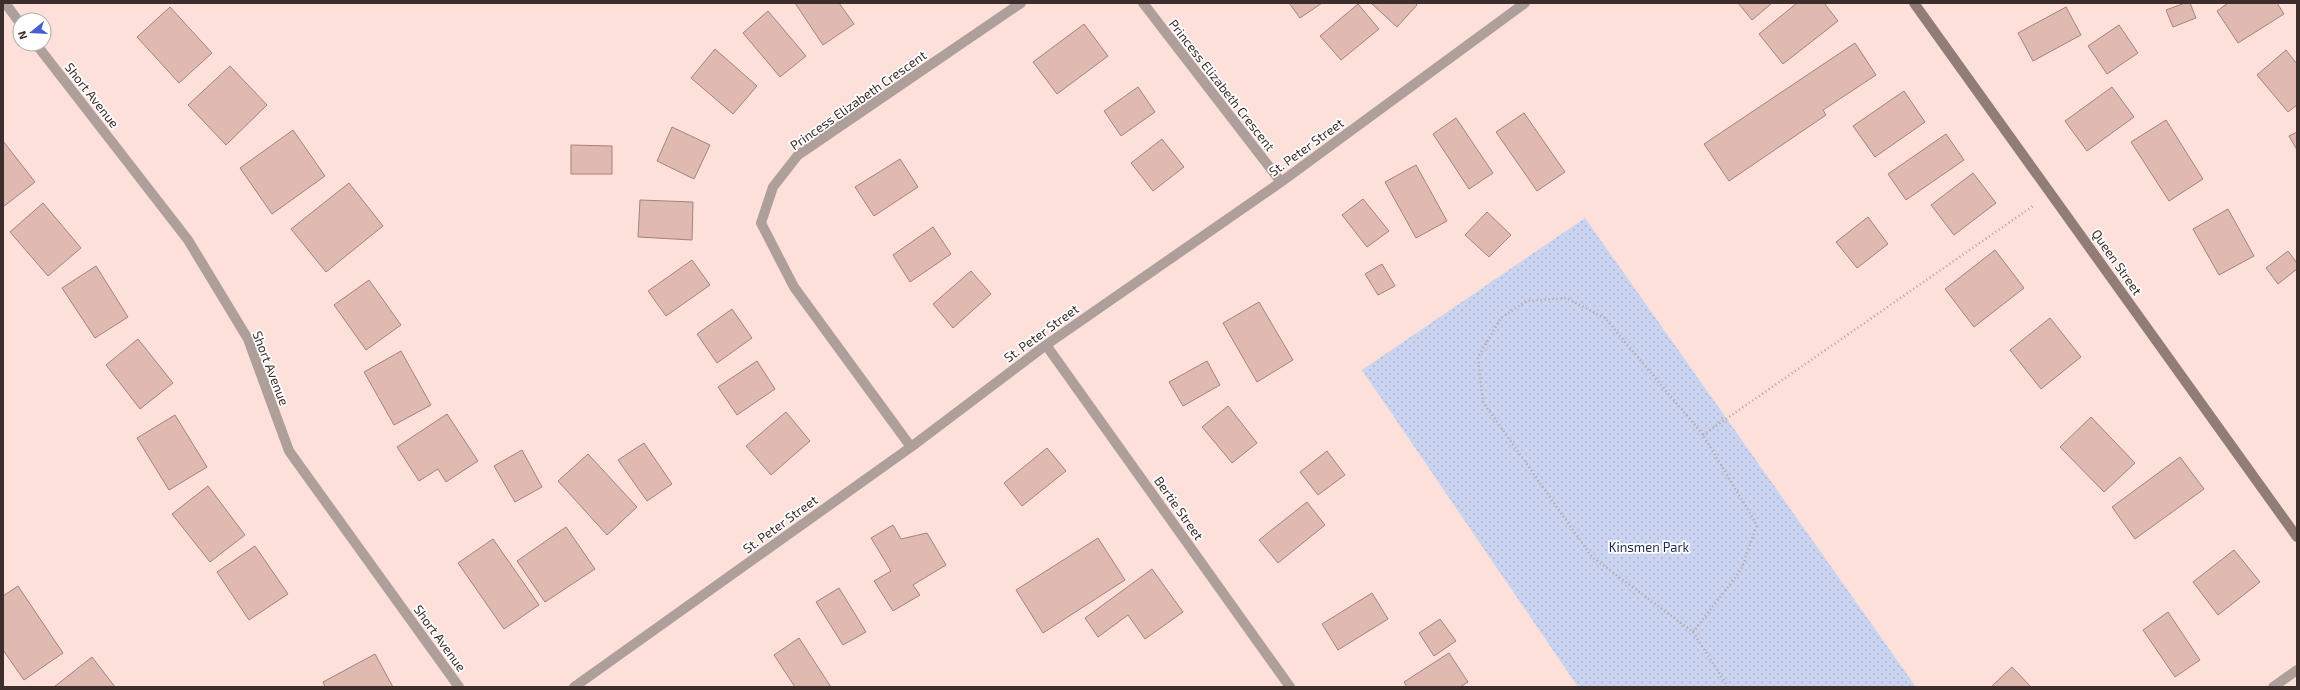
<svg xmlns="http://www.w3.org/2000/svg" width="2300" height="690" viewBox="0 0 2300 690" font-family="'Exo 2',sans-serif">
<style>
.park{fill:url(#park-dots)}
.building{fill:#e0b9b1;stroke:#a3837b}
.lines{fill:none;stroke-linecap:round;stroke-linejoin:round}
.path{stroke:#b69e99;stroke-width:2.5;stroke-dasharray:1 3;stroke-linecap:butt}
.minor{stroke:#ae9f9b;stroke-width:10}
.secondary{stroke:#917c77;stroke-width:10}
.labels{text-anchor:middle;stroke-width:3.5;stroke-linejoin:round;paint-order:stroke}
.street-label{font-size:13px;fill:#3c2e2b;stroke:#fff}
.park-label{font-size:13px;fill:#1e2851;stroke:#fff}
</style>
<defs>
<pattern id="park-dots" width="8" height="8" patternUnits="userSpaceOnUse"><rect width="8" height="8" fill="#cad4f0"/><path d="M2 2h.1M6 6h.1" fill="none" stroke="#aeb6ce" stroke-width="1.8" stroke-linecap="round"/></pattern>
</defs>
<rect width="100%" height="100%" fill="#fde0da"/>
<!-- park -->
<path class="park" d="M1585 218 1916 687H1578L1362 370Z"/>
<!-- building -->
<path class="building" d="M795 3H839L854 24 823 45Z
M1289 3H1322L1300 18Z
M1371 3H1415L1417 5 1397 27Z
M1738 3H1772L1752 20Z
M1797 3H1824L1838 21 1783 64 1759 34Z
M2185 3H2190L2196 18 2173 27 2166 10Z
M2228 3H2277L2284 14 2238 43 2217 11Z
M1358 4 1379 29 1341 60 1320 36Z
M170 7 212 53 179 83 137 37Z
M2066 7 2081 35 2033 61 2018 33Z
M768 11 806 56 780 77 743 33Z
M1084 24 1108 56 1057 94 1033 62Z
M2119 25 2138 53 2107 74 2088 46Z
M1855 43 1876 75 1823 110 1826 115 1729 181 1704 144Z
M715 49 757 86 733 114 691 78Z
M2286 50 2297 64V105L2288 112 2257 75Z
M230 66 267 105 226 145 188 105Z
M1138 87 1155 112 1121 136 1104 111Z
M2112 87 2134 117 2087 151 2065 121Z
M1904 91 1925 122 1875 157 1853 126Z
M1524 113 1565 172 1537 191 1496 132Z
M1456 118 1493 173 1469 189 1433 134Z
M2166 120 2203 179 2169 201 2131 142Z
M672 127 710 145 694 179 657 161Z
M293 130 325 176 272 214 240 168Z
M2297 132V150L2289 136Z
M1946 134 1964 160 1906 200 1888 174Z
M1162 139 1184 167 1153 191 1131 163Z
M3 141 35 182 3 207Z
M571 145 612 146V174H571Z
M900 159 918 187 874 216 855 187Z
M1416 165 1447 221 1416 238 1385 182Z
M1973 173 1996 203 1954 235 1931 205Z
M349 183 383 226 326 272 291 229Z
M1363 199 1389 231 1367 247 1342 215Z
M640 200 693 202 692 240 638 237Z
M43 203 81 248 48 276 10 232Z
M2228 209 2254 256 2219 275 2193 229Z
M1487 212 1511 235 1489 257 1465 235Z
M1868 217 1888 244 1857 268 1836 242Z
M933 227 951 254 910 282 893 255Z
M1995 250 2024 288 1974 327 1945 289Z
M2288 251 2297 263V269L2278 284 2266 268Z
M692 260 710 285 666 316 648 291Z
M1382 264 1395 286 1378 295 1365 274Z
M96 266 128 317 95 338 62 288Z
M971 271 991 294 953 328 933 304Z
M369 280 401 325 366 350 334 305Z
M1259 302 1293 360 1257 382 1223 323Z
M732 309 752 338 717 363 697 334Z
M2050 318 2081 357 2041 389 2010 350Z
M138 339 173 383 140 409 106 365Z
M401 351 431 405 394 425 364 372Z
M757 361 775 389 737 415 718 387Z
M1207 361 1220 385 1183 406 1169 382Z
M1228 406 1257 443 1232 463 1202 427Z
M786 412 810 441 771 475 746 446Z
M447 414 478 461 446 482 438 469 419 481 397 447Z
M175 415 207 467 169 490 137 438Z
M2091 417 2135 463 2104 492 2060 447Z
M644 443 672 484 647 501 618 460Z
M1047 448 1066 471 1022 506 1004 483Z
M522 450 542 487 515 502 494 466Z
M1327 451 1345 475 1318 495 1300 472Z
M588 454 637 507 607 535 558 481Z
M2180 457 2204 489 2135 539 2112 507Z
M208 486 245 535 210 562 172 514Z
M1307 502 1325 525 1278 563 1259 540Z
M893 525 901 539 927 533 946 565 913 585 920 595 893 611 874 581 891 571 871 538Z
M566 527 595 569 545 602 517 561Z
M1098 538 1125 580 1043 633 1016 590Z
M493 539 539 605 504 629 458 563Z
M255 546 288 594 249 620 217 572Z
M2234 550 2260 582 2218 615 2193 582Z
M1152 569 1183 612 1145 639 1128 615 1098 637 1085 618Z
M18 586 63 653 24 680 3 650V596Z
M839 588 866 632 843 645 816 602Z
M1372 593 1388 619 1338 650 1322 624Z
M2168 612 2200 660 2175 677 2143 630Z
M1440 619 1456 641 1434 656 1419 633Z
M799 638 831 687H795L774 655Z
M1449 653 1468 682 1460 687H1407L1404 682Z
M375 654 393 687H325L323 682Z
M92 657 115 687H54Z
M2012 667 2031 687H1991Z"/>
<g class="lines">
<!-- path -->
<path class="path" d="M1703 435 2033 206
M1693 632 1741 570 1757 525 1703 435 1605 318 1566 298 1526 301 1501 318 1478 357 1483 402 1592 557 1693 632 1728 687"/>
<!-- minor -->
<path class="minor" d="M5 3 20 23
M1143 3 1281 182
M36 44 188 240 248 339 289 451 459 687
M1046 345 1290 687
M911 447 794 287 761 223 773 187 798 155 1021 3
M574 687 911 447 1046 345 1281 182 1525 3
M2273 687 2297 670"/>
<!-- secondary -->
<path class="secondary" d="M1914 3 2297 537"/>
</g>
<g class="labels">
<!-- street labels -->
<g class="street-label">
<text transform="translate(1222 85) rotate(52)" y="5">Princess Elizabeth Crescent</text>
<text transform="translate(92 95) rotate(52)" y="5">Short Avenue</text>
<text transform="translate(858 100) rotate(-35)" y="5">Princess Elizabeth Crescent</text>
<text transform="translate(1306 147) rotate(-36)" y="5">St. Peter Street</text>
<text transform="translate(2117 262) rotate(55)" y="5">Queen Street</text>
<text transform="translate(1041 333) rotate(-36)" y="5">St. Peter Street</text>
<text transform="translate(271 368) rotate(69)" y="5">Short Avenue</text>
<text transform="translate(1179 508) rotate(55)" y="5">Bertie Street</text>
<text transform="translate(780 524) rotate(-36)" y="5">St. Peter Street</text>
<text transform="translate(440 638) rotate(54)" y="5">Short Avenue</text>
</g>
<!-- park labels -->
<g class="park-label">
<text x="1649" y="552">Kinsmen Park</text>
</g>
</g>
<!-- border -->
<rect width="2300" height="690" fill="none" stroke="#3c2e2b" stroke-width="8"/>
<!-- north arrow -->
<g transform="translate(32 32) rotate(252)"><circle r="19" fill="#ffffff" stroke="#b1abaa"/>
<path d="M0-3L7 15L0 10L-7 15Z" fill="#485ed2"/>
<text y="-6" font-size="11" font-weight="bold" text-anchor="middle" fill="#3c2e2b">N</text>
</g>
</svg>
